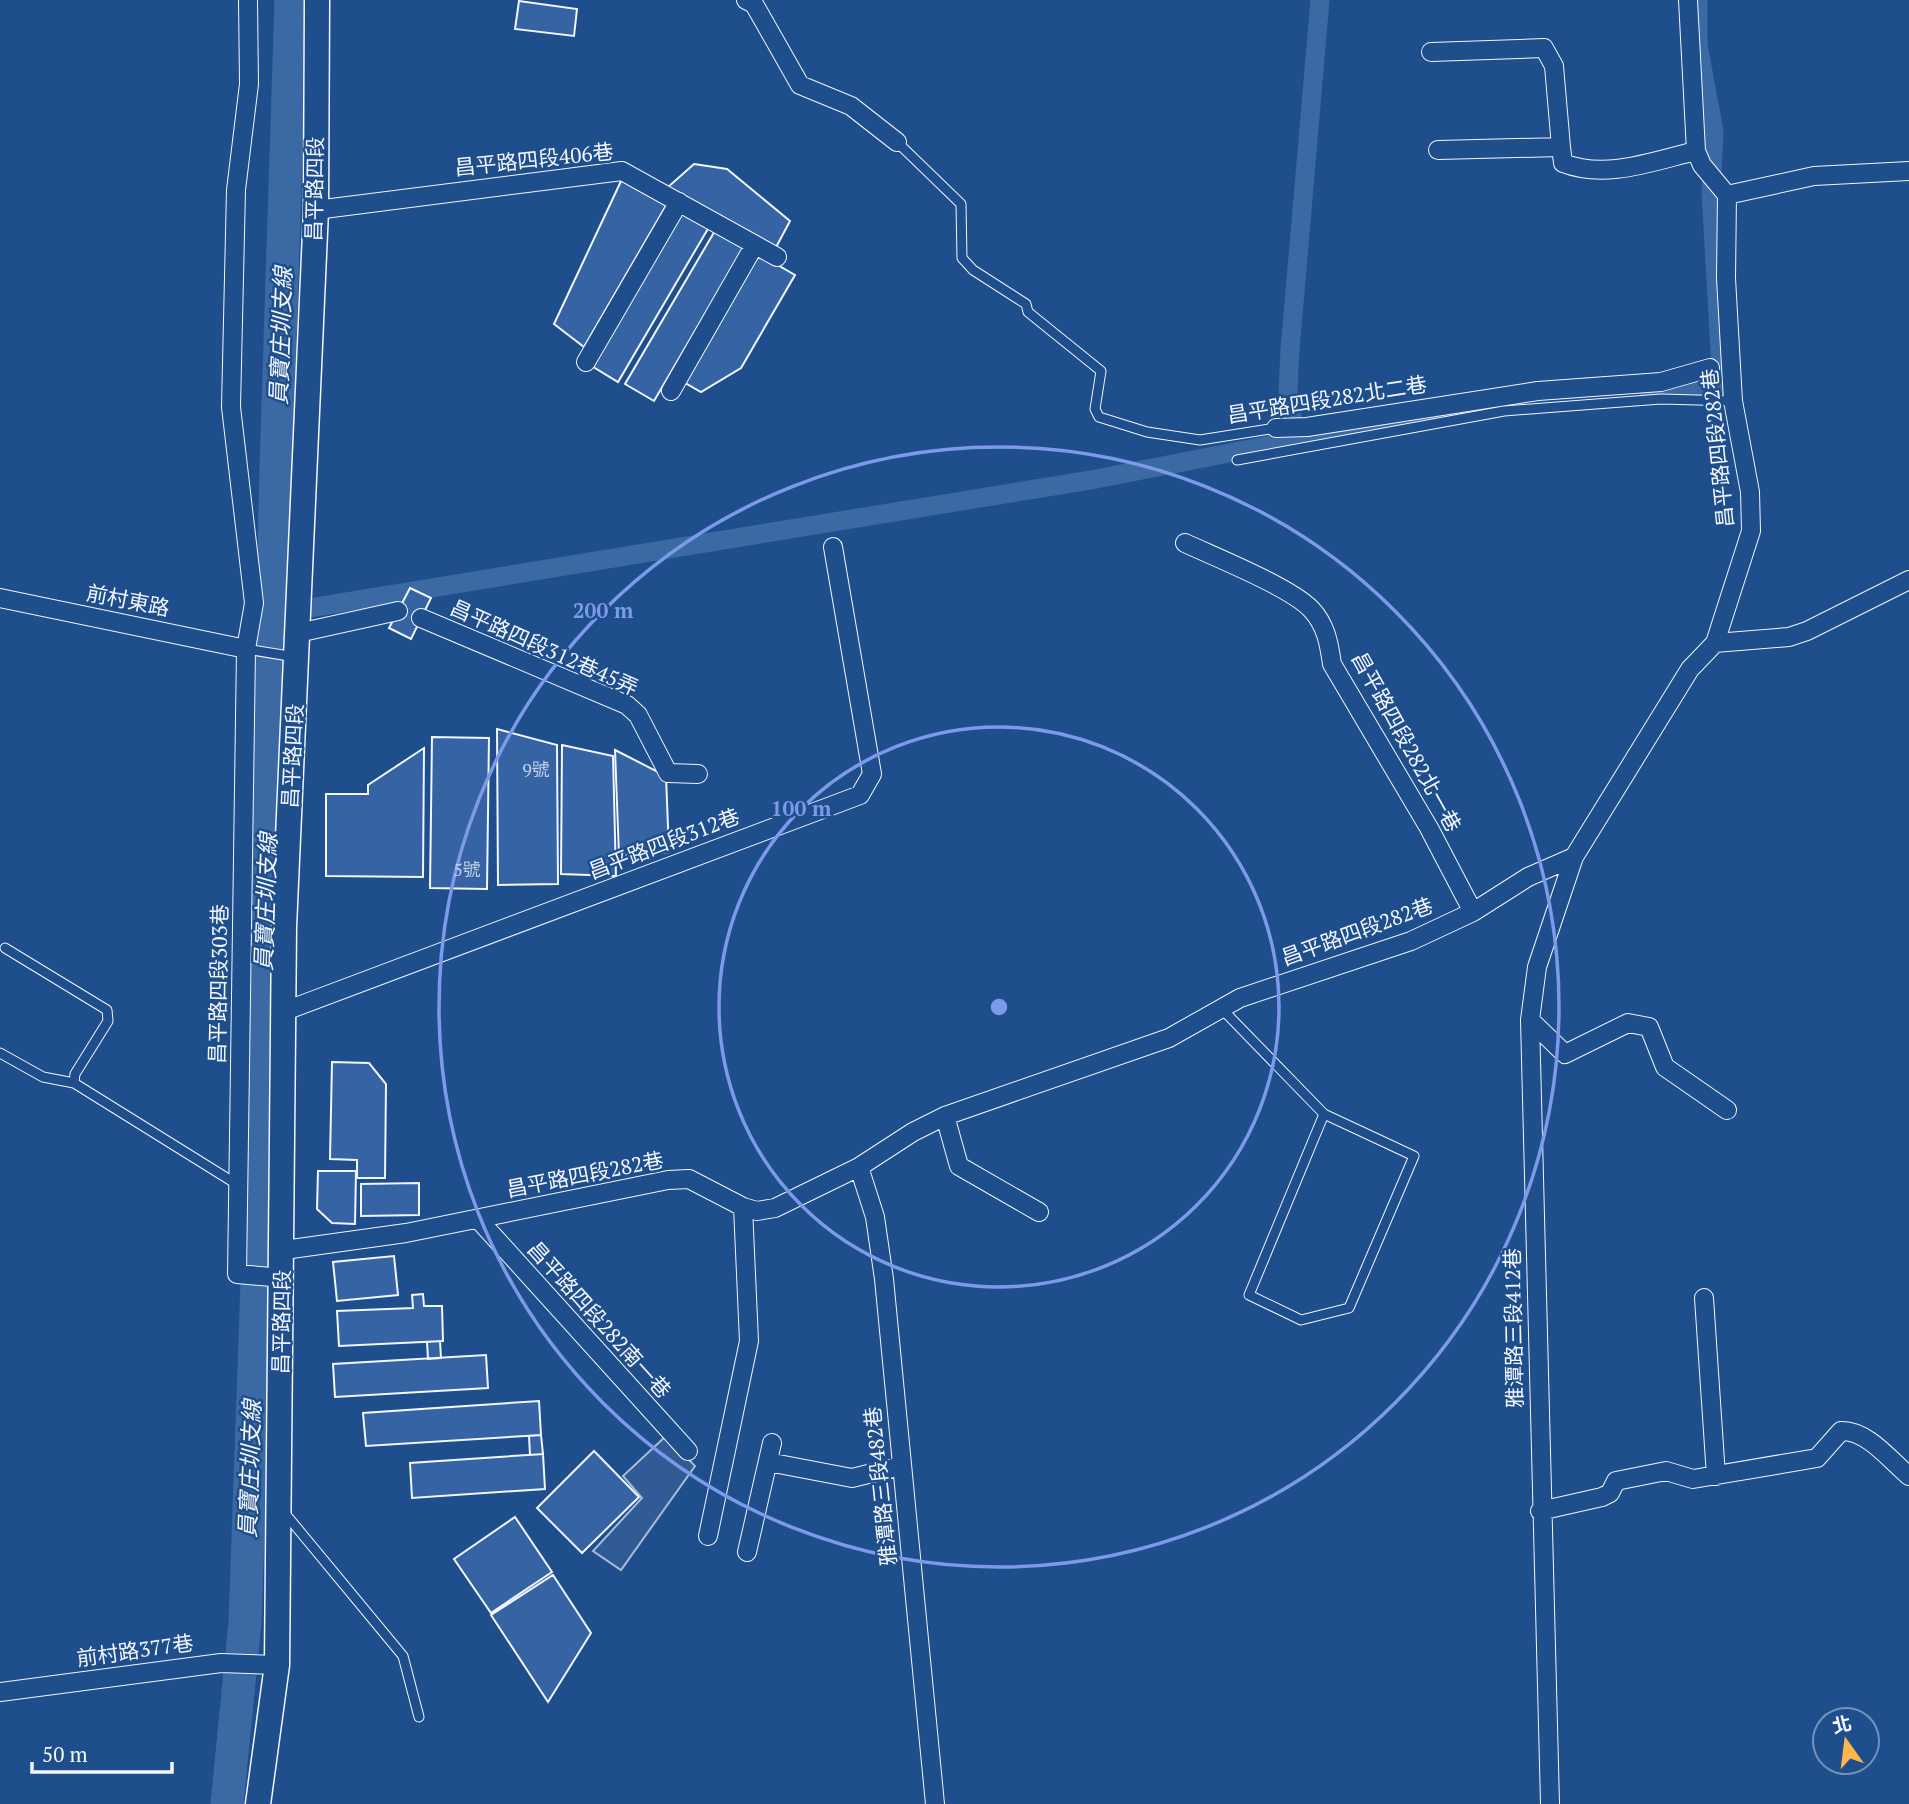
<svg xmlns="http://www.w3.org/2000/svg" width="1909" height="1804" viewBox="0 0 1909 1804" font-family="'PT Serif','Noto Sans TC',serif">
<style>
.parking{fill:#305b95;stroke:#a8bbd7;stroke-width:2}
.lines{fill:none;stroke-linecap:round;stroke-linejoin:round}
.canal{stroke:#3b69a3;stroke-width:19}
.river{stroke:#3b69a3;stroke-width:33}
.building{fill:#3563a3;stroke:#f2f6ff;stroke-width:2}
.lane-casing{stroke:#f2f6ff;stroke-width:11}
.street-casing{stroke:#f2f6ff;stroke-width:20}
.secondary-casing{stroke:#f2f6ff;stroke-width:27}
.lane{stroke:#1f4e8c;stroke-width:9}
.street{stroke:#1f4e8c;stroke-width:18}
.secondary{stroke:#1f4e8c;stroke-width:24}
.ring{fill:none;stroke:#7d9aea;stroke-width:3.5}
.labels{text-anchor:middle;stroke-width:5;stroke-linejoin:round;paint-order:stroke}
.number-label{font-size:18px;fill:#c3d1e8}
.street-label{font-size:21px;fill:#f2f6ff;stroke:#1f4e8c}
.water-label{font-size:23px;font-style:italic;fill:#f2f6ff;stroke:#1f4e8c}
.centre{fill:#7d9aea;stroke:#1f4e8c;stroke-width:3.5}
.ring-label{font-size:21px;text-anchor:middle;font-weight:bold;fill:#7d9aea;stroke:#1f4e8c;stroke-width:5;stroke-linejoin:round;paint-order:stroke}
</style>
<rect width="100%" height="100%" fill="#1f4e8c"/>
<!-- parking -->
<path class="parking" d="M666 1436 695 1466 621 1570 593 1551 642 1498 623 1476Z"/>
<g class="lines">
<!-- canal -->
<path class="canal" d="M1649 390 1722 386 1711 192 1714 131 1698 45V0
M1296 440 1288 392 1290 350 1320 0
M272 614 1096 479 1296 440 1508 404"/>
<!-- river -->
<path class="river" d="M227 1804 245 1622 259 1225 276 466 291 0"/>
</g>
<!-- building -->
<path class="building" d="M519 1 577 9 574 36 515 29Z
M694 164 727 169 790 221 774 251 668 187Z
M622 179 667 204 584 347 554 324Z
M681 210 709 227 618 382 590 365Z
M716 229 745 246 654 401 625 384Z
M755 252 795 275 741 368 701 392 680 380Z
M410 588 431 598 411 639 389 628Z
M497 729 557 745 558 884 498 885Z
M432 737 489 738 487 889 430 888Z
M562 745 613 756 616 876 561 874Z
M424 748 423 877 326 876V794H368V785Z
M615 750 666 776 669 852 619 856Z
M332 1062 369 1063 386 1084 385 1178H357V1160L330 1159Z
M318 1171H356L355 1224 332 1223 317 1209Z
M419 1183V1215L361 1216V1184Z
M394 1256 398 1295 337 1301 333 1262Z
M423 1294 424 1306H442L443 1341 339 1346 337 1311 413 1308 412 1295Z
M440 1341 441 1358 428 1359 427 1342Z
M486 1355 488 1388 335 1397 333 1364Z
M539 1401 541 1435 366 1446 363 1413Z
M541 1435 543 1454 530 1455 529 1436Z
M594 1451 639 1497 582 1553 537 1508Z
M543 1454 545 1489 412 1498 410 1463Z
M515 1517 552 1572 491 1613 454 1559Z
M553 1575 591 1633 548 1702 491 1615Z"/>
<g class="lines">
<defs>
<path id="lane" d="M897 142 961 204 962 258 973 270 1026 304 1028 312 1101 371 1095 409 1099 417 1147 432 1200 440 1276 428
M1237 460 1504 411 1661 399 1733 401
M246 649 295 657
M5 948 107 1010 108 1021 75 1074 74 1083 238 1185
M1221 1008 1324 1114 1414 1156 1349 1308 1301 1320 1249 1295 1324 1114
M0 1053 43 1077 74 1083
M283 1511 403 1656 419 1717"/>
<path id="street" d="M248 0 249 84 236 190 231 407 254 603 246 649 237 1274 283 1278
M746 0 754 4 800 85 851 106 897 142
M1431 52 1544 48 1554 66 1561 147
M1438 150 1561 147 1563 163C1606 180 1653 161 1696 151
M1727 195 1814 176 1909 171
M316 210 622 171 777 257
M586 362 679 202
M671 391 754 246
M1276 428 1307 427 1538 391 1661 382 1710 368
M1185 543C1215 557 1290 587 1311 609 1326 625 1329 643 1332 664L1429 828 1473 912
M0 598 246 649
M421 618 627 705 638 715 668 773 698 774
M298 633 398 611
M1715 643 1789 637 1807 631 1909 580
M285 1011 860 795 872 774 833 547
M1530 1020 1565 1054 1628 1023 1649 1027 1665 1067 1727 1110
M945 1116 959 1166 1039 1212
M859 1167 875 1217 884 1279 935 1804
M478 1219 688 1451
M284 1250 406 1233 668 1180 689 1179 743 1207 757 1211 775 1208 859 1167 913 1132 945 1116 1169 1038 1240 998 1411 941 1473 912 1528 877 1574 857 1690 669 1715 643 1751 531 1750 492 1733 401 1726 278 1727 195 1702 165 1696 151 1688 0
M1704 1298 1716 1476
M768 1462 852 1478 901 1466
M1540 1511 1602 1497 1610 1493 1616 1481 1666 1471 1693 1479 1817 1458 1841 1431C1867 1430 1890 1460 1909 1476
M708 1536 749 1341 743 1207
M747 1552 772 1443
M0 1692 221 1663 277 1665
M1550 1804 1530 1020 1537 967 1574 857"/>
<path id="secondary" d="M258 1804 277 1665 284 927 316 210 317 0"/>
</defs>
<!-- lane casing -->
<use href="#lane" class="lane-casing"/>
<!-- street casing -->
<use href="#street" class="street-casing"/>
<!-- secondary casing -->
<use href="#secondary" class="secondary-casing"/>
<!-- lane -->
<use href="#lane" class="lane"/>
<!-- street -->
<use href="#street" class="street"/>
<!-- secondary -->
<use href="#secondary" class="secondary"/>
</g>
<!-- distance rings -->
<g class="ring">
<circle cx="999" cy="1007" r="280"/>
<circle cx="999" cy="1007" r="560"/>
</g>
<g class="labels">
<!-- number labels -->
<g class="number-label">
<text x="536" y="776">9號</text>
<text x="467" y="876">5號</text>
</g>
<!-- street labels -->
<g class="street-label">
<text transform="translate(534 160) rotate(-6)" y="7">昌平路四段406巷</text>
<text transform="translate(315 189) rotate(-89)" y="7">昌平路四段</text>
<text transform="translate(1327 400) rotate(-9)" y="7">昌平路四段282北二巷</text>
<text transform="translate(1718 448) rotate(-96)" y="7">昌平路四段282巷</text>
<text transform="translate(128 601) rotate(11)" y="7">前村東路</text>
<text transform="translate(544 648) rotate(24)" y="7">昌平路四段312巷45弄</text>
<text transform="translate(1406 742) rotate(61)" y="7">昌平路四段282北一巷</text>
<text transform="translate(293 756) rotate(-87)" y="7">昌平路四段</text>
<text transform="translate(664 844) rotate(-21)" y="7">昌平路四段312巷</text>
<text transform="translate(1357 932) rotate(-20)" y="7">昌平路四段282巷</text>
<text transform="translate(219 984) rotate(-89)" y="7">昌平路四段303巷</text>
<text transform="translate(585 1175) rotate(-11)" y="7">昌平路四段282巷</text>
<text transform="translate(599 1320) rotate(48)" y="7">昌平路四段282南一巷</text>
<text transform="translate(282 1322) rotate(-89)" y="7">昌平路四段</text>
<text transform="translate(1514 1328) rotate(-91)" y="7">雅潭路三段412巷</text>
<text transform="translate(881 1486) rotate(-96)" y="7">雅潭路三段482巷</text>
<text transform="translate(135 1651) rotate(-8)" y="7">前村路377巷</text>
</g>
<!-- water labels -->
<g class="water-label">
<text transform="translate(281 336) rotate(-88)" y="8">員寶庄圳支線</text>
<text transform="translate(266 902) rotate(-88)" y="8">員寶庄圳支線</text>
<text transform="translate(250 1469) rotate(-88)" y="8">員寶庄圳支線</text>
</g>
</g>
<circle cx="999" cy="1007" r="10" class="centre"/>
<g class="ring-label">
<text x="603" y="618">200 m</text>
<text x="801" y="816">100 m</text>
</g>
<!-- north arrow -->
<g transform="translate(1846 1741) rotate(346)"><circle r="33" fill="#1f4e8c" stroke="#7391ba" stroke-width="2"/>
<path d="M0-5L12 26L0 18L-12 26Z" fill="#ffb74d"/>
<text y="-10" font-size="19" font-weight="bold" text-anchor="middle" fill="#f2f6ff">北</text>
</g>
<!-- scale -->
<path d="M32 1762v10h140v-10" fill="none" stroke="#f2f6ff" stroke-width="3.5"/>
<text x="42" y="1762" font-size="21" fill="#f2f6ff" stroke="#1f4e8c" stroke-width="5" paint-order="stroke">50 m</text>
</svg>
